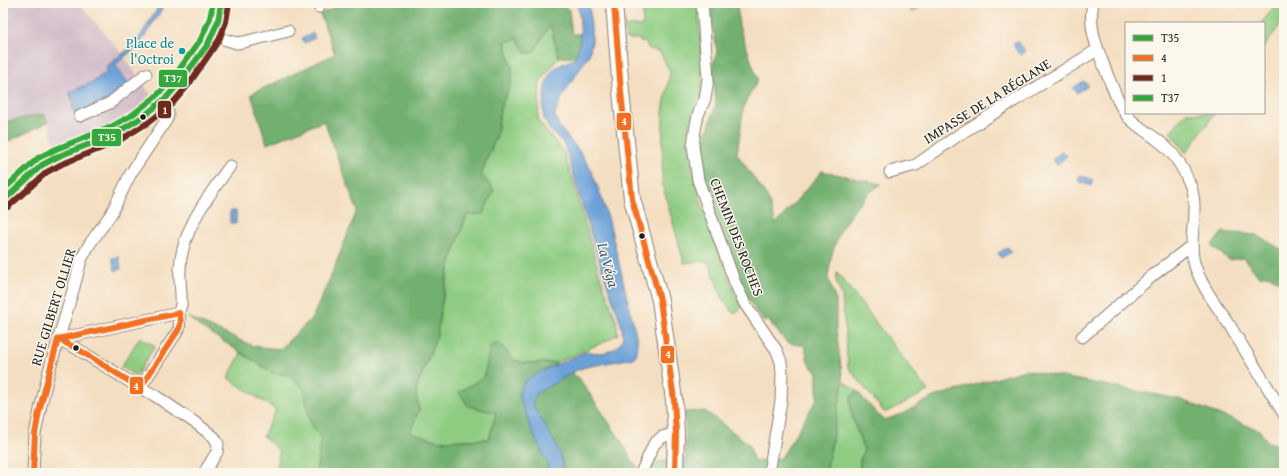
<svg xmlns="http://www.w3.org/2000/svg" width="1287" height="476" viewBox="0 0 1287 476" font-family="'Gentium Book Plus',serif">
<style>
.industrial{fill:#d1bdc9}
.green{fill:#8ecc82;stroke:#55744f}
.forest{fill:#72b070;stroke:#476646}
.water{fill:#6ca1d8;stroke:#445e7a}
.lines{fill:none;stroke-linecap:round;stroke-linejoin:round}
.minor-casing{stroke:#887d6e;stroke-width:13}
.secondary-casing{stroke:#887d6e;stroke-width:18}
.minor{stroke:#fff;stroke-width:11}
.secondary{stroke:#fff;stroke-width:16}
.bus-1-casing{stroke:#fbf7ec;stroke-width:9}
.bus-2-casing{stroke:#fbf7ec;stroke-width:9}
.bus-3-casing{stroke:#fbf7ec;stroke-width:9}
.bus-4-casing{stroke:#fbf7ec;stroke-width:9}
.bus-1{stroke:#35a83b;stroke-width:6}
.bus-2{stroke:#f37023;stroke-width:6}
.bus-3{stroke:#6e2a1b;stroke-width:6}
.bus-4{stroke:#35a83b;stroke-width:6}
.culture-dot{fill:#0f9aa8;stroke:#fbf7ec;stroke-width:1.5}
.bus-dot{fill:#1c1c1c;stroke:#fbf7ec;stroke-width:1.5}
.labels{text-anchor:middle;stroke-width:3;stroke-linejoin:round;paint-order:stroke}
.culture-label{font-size:14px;fill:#0d838f;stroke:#fbf7ec;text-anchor:end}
.street-label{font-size:14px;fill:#1c1c1c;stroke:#fbf7ec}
.water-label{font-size:15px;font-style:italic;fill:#405871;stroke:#fbf7ec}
.line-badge{stroke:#fbf7ec;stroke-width:1.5}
.badge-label{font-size:11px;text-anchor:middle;font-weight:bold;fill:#fff}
</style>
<rect width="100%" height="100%" fill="#fbf7ec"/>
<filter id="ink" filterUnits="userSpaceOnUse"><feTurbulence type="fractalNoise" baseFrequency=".025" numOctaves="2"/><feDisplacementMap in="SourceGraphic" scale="8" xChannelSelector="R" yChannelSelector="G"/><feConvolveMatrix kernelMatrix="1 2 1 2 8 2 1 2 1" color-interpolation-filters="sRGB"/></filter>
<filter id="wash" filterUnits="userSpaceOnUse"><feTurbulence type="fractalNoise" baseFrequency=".012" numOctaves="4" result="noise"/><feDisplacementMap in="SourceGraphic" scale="16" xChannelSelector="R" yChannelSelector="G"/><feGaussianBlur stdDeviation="0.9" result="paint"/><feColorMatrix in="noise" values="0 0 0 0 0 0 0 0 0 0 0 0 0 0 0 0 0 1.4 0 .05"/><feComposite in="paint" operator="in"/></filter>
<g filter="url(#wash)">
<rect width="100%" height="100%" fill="#f4dec1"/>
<!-- industrial -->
<path class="industrial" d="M3 3H79L122 54 153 98 116 128 57 152 48 122 44 114 10 121 3 122Z"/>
<!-- green -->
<path class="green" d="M670 3 674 8 678 3H698L703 84C700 102 690 117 688 136 688 147 691 158 693 169 703 217 721 263 742 307L734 314 723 300 708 261 684 263 662 183 663 112 670 72 660 52 649 49 645 42H640V39H626L625 26H643V9Z
M914 3H925L912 13 909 10Z
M1268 3H1284V19L1264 47V23H1261L1273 9Z
M550 25 559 57 540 82 538 121 563 151 574 184 599 273 616 320 618 334 604 342 555 363H524L513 360 499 343 484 377 468 406 496 413 489 439 439 441 409 432 419 410 416 393 418 383 431 353 453 254 481 175 497 135 500 109 511 84 512 67 505 41 518 39 525 52Z
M1186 113H1215L1186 153 1170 132Z
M837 272 916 375 928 391 889 411 884 412 848 367 842 296 836 281Z
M140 337 155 346 136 376 121 367Z
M241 353 273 373 288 375 304 388 310 423 321 438 317 467 314 473H277L279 451 263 436 276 410 228 378Z
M843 381 857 391 851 399 854 423 864 450 860 460V473H826Z
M667 461 668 471 666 473H646L653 463Z"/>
<!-- forest -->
<path class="forest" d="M345 3H550L551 5 561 3 569 10 572 34H581L578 3H589L592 41 588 58 559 57 550 25 533 53H525L518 39 505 42 512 67 511 84 500 109 497 135 481 174 494 190 483 214 467 215 453 254 444 288 437 336 418 383 416 393 419 410 410 432 439 441 489 439 496 413 468 406 459 392 484 377 490 346 499 343 514 360 524 363H555L579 378 620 439 639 471 637 473H314L317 467 321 438 310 423 304 388 288 375 273 373 199 326 188 317 253 346 280 349 312 318 331 276 357 210 324 121 267 144 251 94 335 54 320 14Z
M713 3H737L739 26 758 80 744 105 737 154 767 196 776 224 822 171 881 184 869 193 855 209 842 227 837 239 831 257 828 278 836 301V329L843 381 826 473H684L686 456 685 412 705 411 749 444 754 462 781 458 817 399V373L808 363 805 346 787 343 768 320 764 322 750 302 740 280 715 217 705 179 704 144 716 103 712 67 717 52 711 15Z
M44 114 48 122 3 144V122L10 121Z
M1223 232 1257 235 1284 251V284L1268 275 1259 277 1244 258 1229 260 1211 246Z
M1025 370 1179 399 1259 430 1268 442 1284 446V473H860V460L864 450C860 439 847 409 851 398 852 396 855 393 857 391L877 414 885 420 904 413 933 397Z"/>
<!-- water -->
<path class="water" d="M161 3H166L139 45 115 65 129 84 104 103 75 114 72 106 74 105 69 92 93 82 108 71 106 67 136 43Z
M577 3H589L592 41 589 55 563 95 555 114V117L560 128 580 152 591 170 600 193 609 221 637 339C638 346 639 353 633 358L586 367 577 370 537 393 533 401V405C542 424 565 451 563 473H546L548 465 531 429 519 395 521 388 524 382 536 374 585 352C590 351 594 353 600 353 608 353 619 348 622 340 625 330 616 310 613 301 596 254 582 205 568 156L563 143 550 130 544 120 543 108 546 84 551 72 556 67 574 59C583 41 581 22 577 3Z
M313 33 315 38 304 43 302 38Z
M1018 41 1025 51 1023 54 1020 55 1013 45Z
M1084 81 1088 86 1077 93 1073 88Z
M1062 151 1067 156 1057 165 1052 160Z
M1080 175 1093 180 1091 186 1078 181Z
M231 211H236V224L230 223V212Z
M1008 247 1011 252 1001 258 998 253Z
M119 257 121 269 115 271 112 258Z"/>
</g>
<g filter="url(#ink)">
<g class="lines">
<defs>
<path id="minor" d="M317 3 319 7
M702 3 708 79 705 99 698 115 695 130 693 146 698 180 735 283 745 304 777 351 781 362 782 373 781 401 769 473
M1093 3C1087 29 1100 55 1109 79 1115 93 1120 108 1130 119 1142 130 1157 138 1168 149 1177 158 1184 170 1189 182 1201 208 1187 236 1194 263 1201 286 1217 306 1230 326 1248 355 1266 385 1284 414
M213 36 237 43 244 42 288 31
M80 116 110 103 146 74
M890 172 916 165 960 134 1097 50
M1082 337 1152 276 1192 245
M58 339 76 348 140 388 179 329C180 323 180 320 179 314 179 311 180 308 181 305 182 293 179 280 180 268 182 229 208 197 230 166
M58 339 179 313
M140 388 154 395 197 424 214 437 218 444 217 452 204 473
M33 473 35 434 41 405 49 371 74 287 81 260 89 245 111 214 131 173 167 119 168 114 164 100
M641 473 654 444 662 437 676 433"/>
<path id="secondary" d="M614 3 621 92 632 199 660 300 674 400 676 433 675 473
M3 201 42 165 51 160C71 150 93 145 113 135 132 125 158 108 172 92 179 84 186 74 192 65 207 46 220 28 221 3"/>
</defs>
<!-- minor casing -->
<use href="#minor" class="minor-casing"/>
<!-- secondary casing -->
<use href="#secondary" class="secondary-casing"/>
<!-- minor -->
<use href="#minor" class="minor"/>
<!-- secondary -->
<use href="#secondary" class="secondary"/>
<defs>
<path id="bus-1" d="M3 201 42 165 59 156 113 135 144 116 166 98 180 82 208 44 218 21 221 3"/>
<path id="bus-2" d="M614 3 621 92 632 199 660 300 674 400 676 433 675 473
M58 339 76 348 140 388 179 329 181 321 179 313
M58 339 179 313
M33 473 35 434 39 412 58 339"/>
<path id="bus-3" d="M8 207 47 172 62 164 117 142 149 122 172 104 189 84 219 40 226 22 229 4"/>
<path id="bus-4" d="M3 190 38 158 56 149 109 128 132 115 154 98 171 81 201 39 210 18 213 3"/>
</defs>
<!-- bus-1 casing -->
<use href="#bus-1" class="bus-1-casing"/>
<!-- bus-2 casing -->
<use href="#bus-2" class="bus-2-casing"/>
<!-- bus-3 casing -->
<use href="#bus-3" class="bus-3-casing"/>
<!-- bus-4 casing -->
<use href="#bus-4" class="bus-4-casing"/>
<!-- bus-1 -->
<use href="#bus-1" class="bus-1"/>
<!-- bus-2 -->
<use href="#bus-2" class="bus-2"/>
<!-- bus-3 -->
<use href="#bus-3" class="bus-3"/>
<!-- bus-4 -->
<use href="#bus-4" class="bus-4"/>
</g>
</g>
<!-- markers -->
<circle class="culture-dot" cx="182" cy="51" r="4"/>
<g class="bus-dot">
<circle cx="143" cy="117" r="3.5"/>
<circle cx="642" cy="236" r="3.5"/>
<circle cx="76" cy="348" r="3.5"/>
</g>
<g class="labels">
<!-- culture labels -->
<g class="culture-label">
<text x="174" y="48">Place de<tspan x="174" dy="16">l'Octroi</tspan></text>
</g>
<!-- street labels -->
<g class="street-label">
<text transform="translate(987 101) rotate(-32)" y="5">IMPASSE DE LA RÉGLANE</text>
<text transform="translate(737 237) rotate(69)" y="5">CHEMIN DES ROCHES</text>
<text transform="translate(53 307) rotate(-73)" y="5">RUE GILBERT OLLIER</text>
</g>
<!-- water labels -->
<g class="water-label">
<text transform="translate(608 265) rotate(75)" y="5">La Véga</text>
</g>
</g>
<g class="line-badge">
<rect x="158" y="69" width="30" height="19" rx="4" fill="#35a83b"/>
<rect x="157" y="100" width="15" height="19" rx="4" fill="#6e2a1b"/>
<rect x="616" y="112" width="16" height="19" rx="4" fill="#f37023"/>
<rect x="91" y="128" width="31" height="19" rx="4" fill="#35a83b"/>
<rect x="660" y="345" width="15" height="19" rx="4" fill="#f37023"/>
<rect x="129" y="376" width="15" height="19" rx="4" fill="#f37023"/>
</g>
<g class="badge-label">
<text x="173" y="82">T37</text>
<text x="165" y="114">1</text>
<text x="624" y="125">4</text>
<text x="107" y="141">T35</text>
<text x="668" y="358">4</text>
<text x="136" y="390">4</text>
</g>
<!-- margin -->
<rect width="1287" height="476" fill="none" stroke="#fbf7ec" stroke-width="16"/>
<!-- legend -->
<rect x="1125" y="22" width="140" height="92" fill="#fbf7ec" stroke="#a29f99"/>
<rect x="1133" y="35" width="20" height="6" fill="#35a83b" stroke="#a29f99"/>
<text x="1161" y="42" font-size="12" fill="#1c1c1c">T35</text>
<rect x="1133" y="55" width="20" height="6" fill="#f37023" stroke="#a29f99"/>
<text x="1161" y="62" font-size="12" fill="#1c1c1c">4</text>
<rect x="1133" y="75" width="20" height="6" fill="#6e2a1b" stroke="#a29f99"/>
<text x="1161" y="82" font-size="12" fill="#1c1c1c">1</text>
<rect x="1133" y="95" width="20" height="6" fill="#35a83b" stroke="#a29f99"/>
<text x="1161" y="102" font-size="12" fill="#1c1c1c">T37</text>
</svg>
